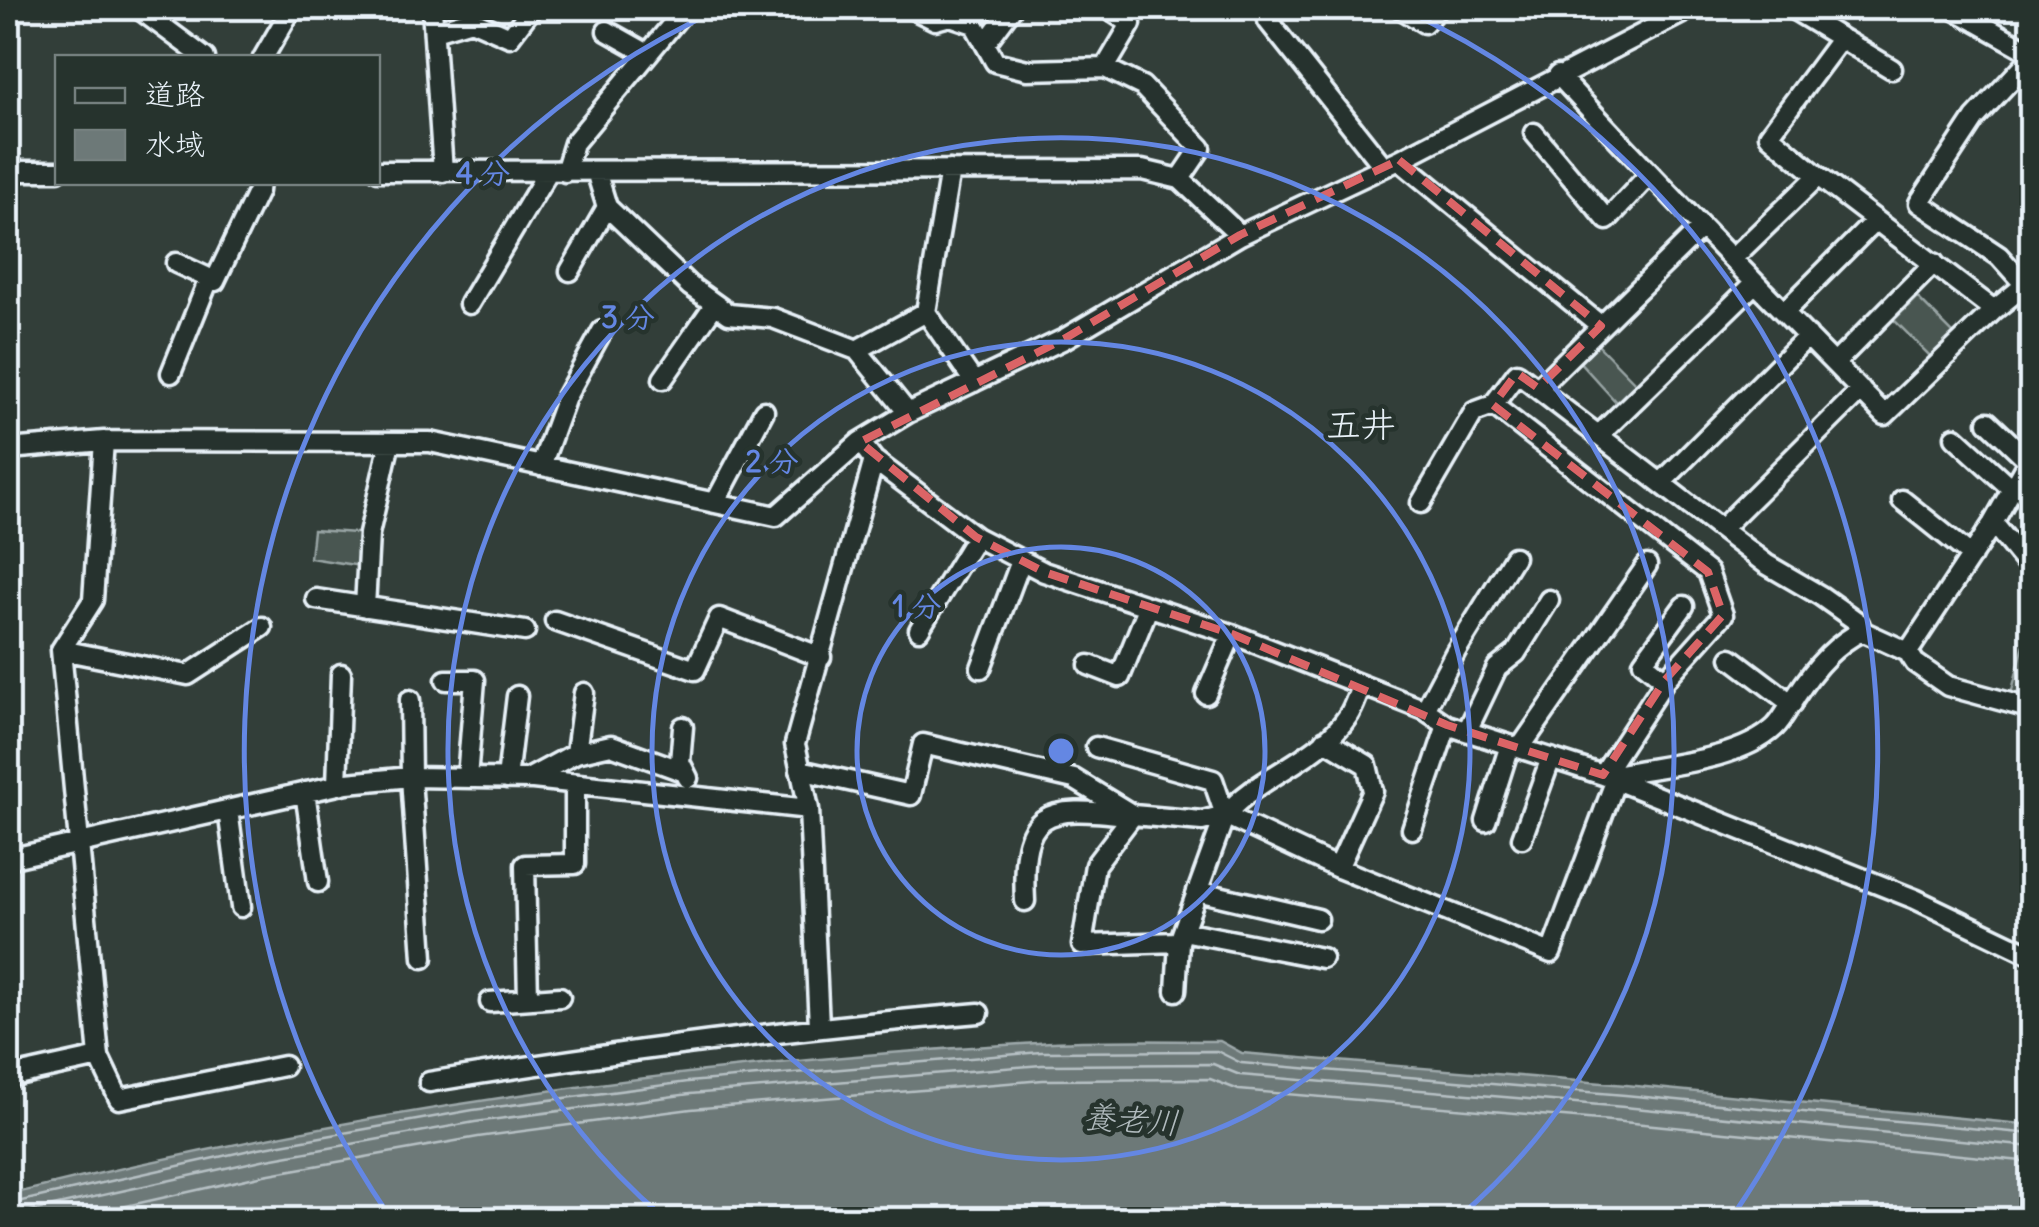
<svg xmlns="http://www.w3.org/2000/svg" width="2039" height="1227" viewBox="0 0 2039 1227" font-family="Delius,'Klee One',sans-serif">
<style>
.green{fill:#495651;stroke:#98a4a4;stroke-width:2.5}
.water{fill:#6d7978;stroke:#9ea9ab;stroke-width:2.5}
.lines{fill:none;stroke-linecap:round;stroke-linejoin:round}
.shore{stroke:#b7c1c5;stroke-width:2.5}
.minor-casing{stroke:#e8f1f8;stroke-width:25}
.minor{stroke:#26332d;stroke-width:18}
.marked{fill:none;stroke:#db6466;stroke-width:8;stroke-dasharray:20 12;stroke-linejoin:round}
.ring{fill:none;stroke:#6487e3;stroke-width:5}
.labels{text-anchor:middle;stroke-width:9;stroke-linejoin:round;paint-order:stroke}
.water-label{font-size:32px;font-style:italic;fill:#b1bbbe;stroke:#26332d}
.quarter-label{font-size:35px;fill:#e8f1f8;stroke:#26332d}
.centre{fill:#6487e3;stroke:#26332d;stroke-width:5}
.ring-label{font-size:30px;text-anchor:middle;font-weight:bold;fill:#6487e3;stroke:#26332d;stroke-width:9;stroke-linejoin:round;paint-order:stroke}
</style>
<rect width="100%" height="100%" fill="#323e39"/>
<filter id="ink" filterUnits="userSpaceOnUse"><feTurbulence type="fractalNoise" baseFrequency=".01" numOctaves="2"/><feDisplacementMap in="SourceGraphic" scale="20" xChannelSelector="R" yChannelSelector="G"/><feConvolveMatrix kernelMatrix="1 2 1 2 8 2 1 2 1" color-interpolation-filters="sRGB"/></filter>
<g filter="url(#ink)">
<!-- green -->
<path class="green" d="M1917 297 1954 334 1931 357 1894 320Z
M1597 344 1636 384 1617 403 1578 360Z
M313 530 369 534 367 567 310 558Z
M2031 618V701L2011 694Z"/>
<!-- water -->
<path class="water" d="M1220 1041 1242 1053 1626 1085 2031 1125V1219H8V1195C346 1112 691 1062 1038 1043 1099 1039 1160 1041 1220 1041Z"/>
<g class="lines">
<!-- shore -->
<path class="shore" d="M8 1204 259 1148 473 1110 688 1082 1041 1052 1217 1051 1241 1063 1625 1095 2032 1134
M8 1216 262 1160 475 1122 690 1094 1042 1065 1213 1064 1240 1075 1624 1107 2032 1147
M64 1220 264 1175 478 1137 691 1109 1043 1080 1210 1079 1239 1090 1623 1122 2032 1162"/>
<defs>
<path id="minor" d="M138 8 205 58
M432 8 443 172
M911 8 935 20 950 16 974 24 995 62 1027 70 1105 68 1142 86 1201 148 1180 179
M1278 8 1268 21 1384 167
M1400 8 1424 23 1438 8
M1791 8 1892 69
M1952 8 2032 53
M434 31 471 20 510 37 532 8
M607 31 648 54
M1841 38 1769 135 1818 176 1994 310
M985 44 1012 8
M263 58 292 8
M1105 68 1131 24 1107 8
M1558 75C1665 191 1774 303 1885 415L1994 310 2025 285 2032 288
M1534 133 1607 220 1649 175
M1399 160 1601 326
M950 170 926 312 974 382
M8 171H58
M378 171 1142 170 1180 179 1240 235
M596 171 607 207 690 286 729 314 773 318 857 350 908 413
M565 172 574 143 686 8
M1733 258 1818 176
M176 263 215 281 258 191 259 182
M570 271 607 207
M2025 285 1999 256 1919 203 1975 118 2032 57
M469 304 548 172
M1785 311 1875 221
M857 350 926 312
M1836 362 1934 263
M171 373 209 279
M663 379 715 304
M1538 388 1700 229
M1493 405 1708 572 1723 615 1665 680
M1988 422 2028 460
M1598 436 1754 284
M1955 437 2012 489
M104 441 93 600 61 650 99 1057 119 1099 284 1066
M860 442 874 460 976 537 1044 572 1232 634 1425 710 1447 725 1603 775 1915 899 2032 955
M8 449 104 441 430 442 776 516 860 442 908 413 1064 339 1240 235 1399 160 1692 8
M541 466 566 397 602 331
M1661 483 1808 336
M1902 500 1972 556
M715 503 764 411
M1421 503 1474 412 1493 405 1517 373 1766 564 1821 596 1859 623 1862 631
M1993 523 2032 571
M1721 529 1861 390
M316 599 525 631
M365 607 369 534 390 442
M555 621 695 670 719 618 821 657
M919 630 976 537
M61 650 188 675 262 627
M1908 652 1993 523 2032 454
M1731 658 1792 704
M1089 665 1120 677 1148 608
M981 668 1021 561
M446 680H475L467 778
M1206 694 1232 634
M410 700 411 777 423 958
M1425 710 1456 651 1514 557
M683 727 680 762 688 778
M1467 731 1497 668 1516 653 1549 600
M1325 740 1367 765 1373 791 1338 868
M1096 747 1213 780 1225 815
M1520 748 1647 565
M576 753 611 745 685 772
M800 770 911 795 923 744 1074 779 1133 815 1202 821 1225 815 1338 868 1551 953 1615 782 1620 774C1666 765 1740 760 1775 727 1784 718 1789 706 1796 696 1812 671 1835 644 1862 631L1908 652 1915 663 1948 686 2032 709
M1603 775 1665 680 1643 662 1684 606
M507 779 517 696
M528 779 576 753 584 693
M337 785 341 674
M305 792 318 882
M228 810 241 907
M1133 815 1095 865 1082 945 1179 942
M1486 821 1510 745
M1412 829 1447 725
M1522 838 1551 758
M8 859 347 783 411 777 533 779 809 809
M1197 891 1318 919
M1025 901C1020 808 1045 806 1127 815
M1183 931 1322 958
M1176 991 1179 942 1225 815C1259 775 1319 760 1348 716 1354 707 1357 696 1361 687
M528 999 525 865 575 864V784
M490 1002 560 997
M819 1026 809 809 795 744 874 460
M8 1077 99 1057
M429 1082C612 1052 794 1028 979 1013"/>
</defs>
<!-- minor casing -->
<use href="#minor" class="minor-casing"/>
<!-- minor -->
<use href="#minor" class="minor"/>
</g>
</g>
<!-- marked area -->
<path class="marked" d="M1399 160 1601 326 1538 388 1517 373 1493 405 1708 572 1723 615 1665 680 1603 775 1447 725 1232 634 1044 572 976 537 860 442 1064 339 1240 235Z"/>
<!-- distance rings -->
<g class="ring">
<circle cx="1061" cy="751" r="204"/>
<circle cx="1061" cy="751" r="409"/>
<path d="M663 1217A613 613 0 1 1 1459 1217"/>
<path d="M388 1214A817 817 0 0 1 722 8M1400 8A817 817 0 0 1 1734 1214"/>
</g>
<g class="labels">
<!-- water labels -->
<g class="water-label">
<text transform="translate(1131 1120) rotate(4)" y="11">養老川</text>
</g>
<!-- quarter labels -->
<g class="quarter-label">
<text x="1361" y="437">五井</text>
</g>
</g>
<circle cx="1061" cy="751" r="15" class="centre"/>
<g class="ring-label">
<text x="483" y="184">4 分</text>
<text x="628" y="328">3 分</text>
<text x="772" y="472">2 分</text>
<text x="917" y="617">1 分</text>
</g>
<!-- margin -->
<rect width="2039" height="1227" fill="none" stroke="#26332d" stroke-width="40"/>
<rect x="20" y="20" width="1999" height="1187" fill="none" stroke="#e8f1f8" stroke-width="4" filter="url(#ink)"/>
<!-- legend -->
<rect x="55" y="55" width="325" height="130" fill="#26332d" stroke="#747f7e" stroke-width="2.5"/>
<rect x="75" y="88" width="50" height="15" fill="#26332d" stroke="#747f7e" stroke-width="2.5"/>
<text x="145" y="105" font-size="30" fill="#e8f1f8">道路</text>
<rect x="75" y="130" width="50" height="30" fill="#6d7978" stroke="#747f7e" stroke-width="2.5"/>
<text x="145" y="155" font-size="30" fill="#e8f1f8">水域</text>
</svg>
